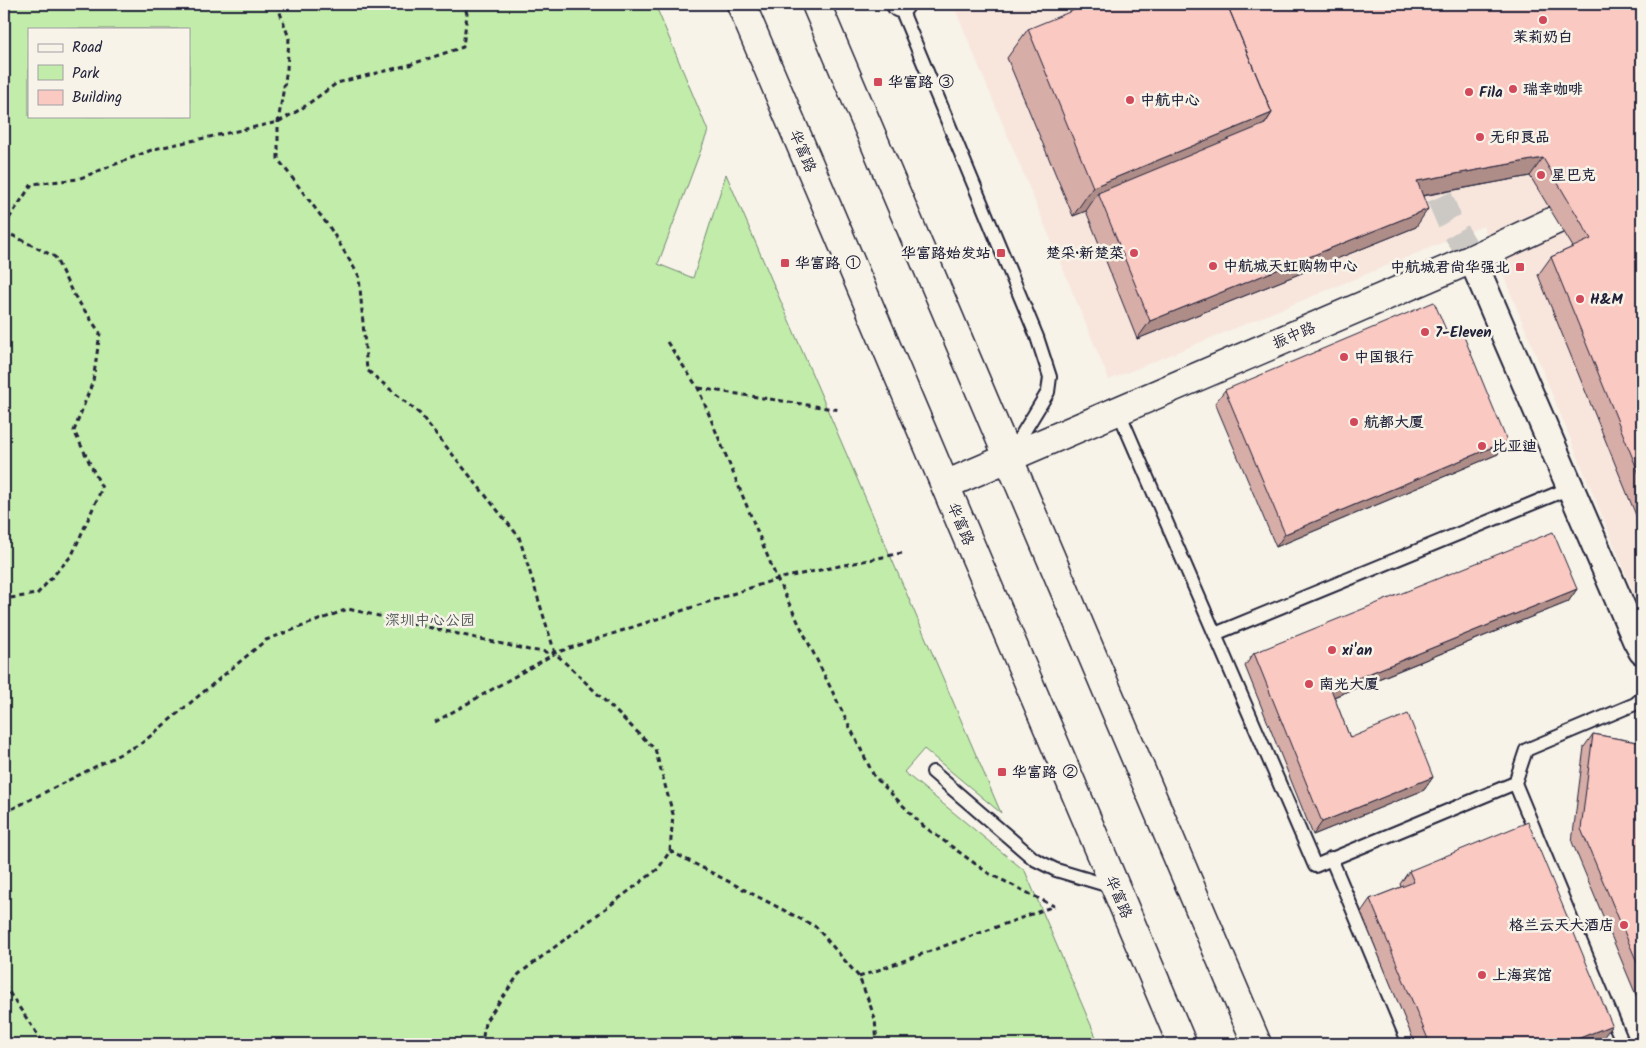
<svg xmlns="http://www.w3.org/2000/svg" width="1646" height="1048" viewBox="0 0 1646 1048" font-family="Kalam,'LXGW WenKai TC',sans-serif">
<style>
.built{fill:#f8e6dd}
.green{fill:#c1eca9;stroke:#728772;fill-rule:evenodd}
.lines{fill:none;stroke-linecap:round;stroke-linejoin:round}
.street-tunnel{stroke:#ccc9c5;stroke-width:26;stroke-dasharray:26 13;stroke-linecap:butt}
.lane-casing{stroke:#22223b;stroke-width:16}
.street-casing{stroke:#22223b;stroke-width:30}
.secondary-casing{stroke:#22223b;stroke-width:31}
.path{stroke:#22223b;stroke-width:3;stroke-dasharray:5 4;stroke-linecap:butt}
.lane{stroke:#f7f3e8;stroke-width:12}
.street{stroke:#f7f3e8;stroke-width:26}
.secondary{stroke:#f7f3e8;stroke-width:28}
.wall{fill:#d6ada7;stroke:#22223b}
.shaded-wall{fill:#ae8d88;stroke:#22223b}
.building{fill:#f9c9c2;stroke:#22223b}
.poi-dot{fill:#d1495b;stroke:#f7f3e8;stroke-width:2}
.labels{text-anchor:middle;stroke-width:5;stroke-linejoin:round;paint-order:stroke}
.poi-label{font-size:15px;font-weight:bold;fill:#22223b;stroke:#f7f3e8;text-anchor:start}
.street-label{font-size:15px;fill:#22223b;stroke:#f7f3e8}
.park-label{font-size:15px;fill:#4a5456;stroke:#f7f3e8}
</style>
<rect width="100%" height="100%" fill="#f7f3e8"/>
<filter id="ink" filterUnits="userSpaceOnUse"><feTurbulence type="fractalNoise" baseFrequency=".02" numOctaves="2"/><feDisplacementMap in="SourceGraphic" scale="10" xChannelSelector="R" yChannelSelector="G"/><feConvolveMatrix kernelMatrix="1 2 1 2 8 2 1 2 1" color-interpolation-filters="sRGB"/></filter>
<g filter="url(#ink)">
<!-- built -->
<path class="built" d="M953 4H1642V613L1483 226 1109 380Z"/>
<!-- green -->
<path class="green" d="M4 4H655L708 131 658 264 693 278 726 174 1001 813 924 749 904 772 1025 871 1099 1044H4ZM29 29H189V116H29Z"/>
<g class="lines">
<!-- street-tunnel -->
<path class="street-tunnel" d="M1424 161 1449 220 1472 259"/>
<defs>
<path id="lane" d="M899 4 1037 337 1050 377 1048 392 1012 451
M1118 410 1315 866 1515 783 1526 750 1635 704 1642 698
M1215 634 1570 488
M933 772 1034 859 1056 870 1113 887
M1515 783 1623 1044
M1331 858 1409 1044"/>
<path id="street" d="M900 4H901
M1472 259 1636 640 1642 651"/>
<path id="secondary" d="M741 4 1182 1044
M816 4 1257 1044
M945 485 1472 259 1642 180"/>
</defs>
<!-- lane casing -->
<use href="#lane" class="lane-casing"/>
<!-- street casing -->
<use href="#street" class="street-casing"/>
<!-- secondary casing -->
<use href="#secondary" class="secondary-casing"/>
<!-- path -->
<path class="path" d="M277 4 289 38 287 69 278 122V159L330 228 359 276 367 370 420 414 519 537 555 653 655 749 673 814 670 851 658 869 519 974 485 1022 482 1044
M4 226 32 184 78 179 154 149 278 122 301 109 337 83 409 65 463 47 467 14 464 4
M4 231 55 257 72 292 100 333 93 381 74 431 102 488 72 555 37 594 4 599
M667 342 698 388 777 579 874 776 922 825 988 873 1054 906
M699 388 840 410
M435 722 554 654
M4 813 142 743 266 640 348 609 529 650 555 653 777 579 902 553
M670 851 816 927 859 977 869 1002 875 1019 877 1044
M859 977 1054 906
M4 985 40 1038 42 1044"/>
<!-- lane -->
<use href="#lane" class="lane"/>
<!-- street -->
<use href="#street" class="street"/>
<!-- secondary -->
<use href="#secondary" class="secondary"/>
</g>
<!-- wall -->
<path class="wall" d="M1642 4V530L1538 275 1551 257 1573 247 1530 176 1423 196 1416 227 1137 339 1086 211 1073 216 1007 58 1028 29Z
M1225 390 1507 441 1498 454 1276 547 1215 403Z
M1577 589 1568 602 1334 697 1350 738 1433 777 1424 790 1313 835 1245 666 1254 653Z
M1593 734 1642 743V1016L1641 1007 1572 842 1584 747Z
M1409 871 1603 1038 1587 1044H1415L1361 912 1370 899 1401 887 1400 884Z"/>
<!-- shaded-wall -->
<path class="shaded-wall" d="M1272 113 1252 142 1098 193 1086 211 1073 216 1093 187Z
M1543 158 1530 176 1404 199 1417 181Z
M1428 209 1416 227 1137 339 1150 321Z
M1507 441 1498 454 1276 547 1285 534Z
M1577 589 1568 602 1321 702 1331 689Z
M1433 777 1424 790 1313 835 1322 822Z
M1612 1025 1603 1038 1587 1044H1565Z"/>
<!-- building -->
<path class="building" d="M1089 4H1227L1272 113 1093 187 1028 29Z
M1227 4H1642V481L1551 257 1591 239 1543 158 1417 181 1428 209 1150 321 1098 193 1265 124 1272 113Z
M1434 302 1447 332 1460 327 1507 441 1285 534 1225 390Z
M1553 532 1577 589 1331 689 1350 738 1408 714 1433 777 1322 822 1254 653Z
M1593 734 1642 743V974L1581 829Z
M1528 822 1612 1025 1565 1044H1430L1370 899 1414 882 1409 871Z"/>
</g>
<!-- markers -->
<g class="poi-dot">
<circle cx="1543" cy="20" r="5"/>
<rect x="873" y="77" width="10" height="10" rx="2.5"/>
<circle cx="1513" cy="89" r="5"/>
<circle cx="1469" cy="92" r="5"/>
<circle cx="1130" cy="100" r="5"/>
<circle cx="1480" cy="137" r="5"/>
<circle cx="1541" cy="175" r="5"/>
<rect x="996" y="248" width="10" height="10" rx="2.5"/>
<circle cx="1134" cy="253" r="5"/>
<rect x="780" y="258" width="10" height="10" rx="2.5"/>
<circle cx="1213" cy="266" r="5"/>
<rect x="1515" y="262" width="10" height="10" rx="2.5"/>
<circle cx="1580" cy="299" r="5"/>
<circle cx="1425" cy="332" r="5"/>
<circle cx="1344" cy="357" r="5"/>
<circle cx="1354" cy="422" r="5"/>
<circle cx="1482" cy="446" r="5"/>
<circle cx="1332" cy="650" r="5"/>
<circle cx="1309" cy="684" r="5"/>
<rect x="997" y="767" width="10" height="10" rx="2.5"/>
<circle cx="1624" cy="925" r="5"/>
<circle cx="1482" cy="975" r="5"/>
</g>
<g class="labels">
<!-- poi labels -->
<g class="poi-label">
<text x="1543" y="42" text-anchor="middle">茉莉奶白</text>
<text x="888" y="87">华富路 ③</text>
<text x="1523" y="94">瑞幸咖啡</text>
<text x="1479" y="97">Fila</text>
<text x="1140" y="105">中航中心</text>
<text x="1490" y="142">无印良品</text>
<text x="1551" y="180">星巴克</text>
<text x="991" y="258" text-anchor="end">华富路始发站</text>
<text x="1124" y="258" text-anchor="end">楚采·新楚菜</text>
<text x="795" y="268">华富路 ①</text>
<text x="1223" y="271">中航城天虹购物中心</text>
<text x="1510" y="272" text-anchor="end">中航城君尚华强北</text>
<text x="1590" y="304">H&amp;M</text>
<text x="1435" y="337">7-Eleven</text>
<text x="1354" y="362">中国银行</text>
<text x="1364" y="427">航都大厦</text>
<text x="1492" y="451">比亚迪</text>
<text x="1342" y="655">xi'an</text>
<text x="1319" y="689">南光大厦</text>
<text x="1012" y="777">华富路 ②</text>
<text x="1614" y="930" text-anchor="end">格兰云天大酒店</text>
<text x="1492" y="980">上海宾馆</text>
</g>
<!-- street labels -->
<g class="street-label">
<text transform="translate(803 151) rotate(67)" y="5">华富路</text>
<text transform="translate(1294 335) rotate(-23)" y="5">振中路</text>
<text transform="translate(961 524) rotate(67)" y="5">华富路</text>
<text transform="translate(1119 897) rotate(67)" y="5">华富路</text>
</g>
<!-- park labels -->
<g class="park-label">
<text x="430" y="625">深圳中心公园</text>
</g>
</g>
<!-- margin -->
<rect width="1646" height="1048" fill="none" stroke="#f7f3e8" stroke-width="20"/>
<rect x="10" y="10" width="1626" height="1028" fill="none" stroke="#22223b" stroke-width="2" filter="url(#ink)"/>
<!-- legend -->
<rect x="28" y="28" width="162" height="90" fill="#f7f3e8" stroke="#a29fa3"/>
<rect x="38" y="44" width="25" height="8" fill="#f7f3e8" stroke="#a29fa3"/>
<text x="72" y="52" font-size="15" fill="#22223b">Road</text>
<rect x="38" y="65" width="25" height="15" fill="#c1eca9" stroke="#a29fa3"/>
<text x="72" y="78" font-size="15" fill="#22223b">Park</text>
<rect x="38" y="90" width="25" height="15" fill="#f9c9c2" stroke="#a29fa3"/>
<text x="72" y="102" font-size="15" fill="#22223b">Building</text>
</svg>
